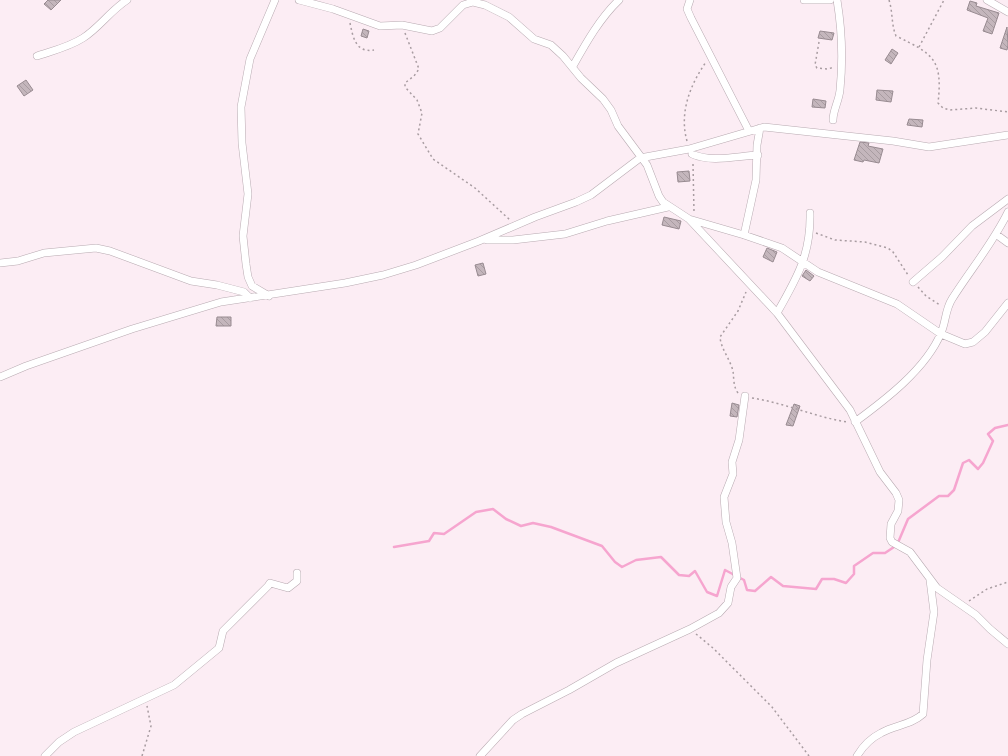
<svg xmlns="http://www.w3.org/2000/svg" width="1008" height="756" viewBox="0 0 1008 756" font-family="'Fira Sans',sans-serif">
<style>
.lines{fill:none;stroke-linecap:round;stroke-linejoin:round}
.stream{stroke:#f6a5cf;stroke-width:2.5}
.building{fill:url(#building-back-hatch);stroke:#988b91}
.minor-casing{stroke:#b8aab1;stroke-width:8}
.path{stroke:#a89ca1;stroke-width:1.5;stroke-dasharray:2 3;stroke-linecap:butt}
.minor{stroke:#fff;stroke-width:7}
</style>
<defs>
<pattern id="building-back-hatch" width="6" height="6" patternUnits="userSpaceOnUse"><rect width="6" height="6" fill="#c4b6bc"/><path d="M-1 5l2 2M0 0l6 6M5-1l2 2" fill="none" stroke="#a89ca1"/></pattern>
</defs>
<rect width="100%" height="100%" fill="#fcedf4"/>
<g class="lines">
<!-- stream -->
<path class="stream" d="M394 547 429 541 434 533 444 534 476 512 493 509 506 519 521 526 533 523 551 527 602 546 615 562 622 567 636 560 661 557 679 575 689 576 695 571 707 592 717 596 725 570 744 580 747 590 755 591 771 577 783 586 816 589 822 579H834L846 583 854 574V566L873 553H885L897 545 908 519 939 496H948L954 490 963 463 969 460 978 469 983 463 993 441 988 434 995 428 1008 425"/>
</g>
<!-- building -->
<path class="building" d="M48 0H61L51 10 44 4Z
M970 1 977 3 976 6 999 13 992 34 983 31 988 18 967 10Z
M1007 27 1008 45 1007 50 1000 48Z
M363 29 369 31 367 38 361 36Z
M820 31 834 33 832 40 818 38Z
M892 49 898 53 891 64 885 60Z
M26 80 33 90 24 96 17 86Z
M877 90 893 91 891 102 876 100Z
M813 99 826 101 825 108 812 107Z
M909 119 923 120 922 127 907 125Z
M860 142 869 143 868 146 883 149 879 163 864 160 863 162 854 160Z
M689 171 690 181 678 182 677 172Z
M664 217 681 221 679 229 662 225Z
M767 248 777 252 773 262 763 257Z
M483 263 486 274 478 276 475 265Z
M806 270 814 276 810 281 802 276Z
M217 317H231V326H216Z
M732 403 739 405 737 417 730 416Z
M794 404 800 406 793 426 786 425Z"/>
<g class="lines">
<defs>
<path id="minor" d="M299 0 333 9 380 26 402 25 432 31 440 28 463 5 473 2 485 5 509 17 534 39 551 45 563 56 581 78 603 99 611 110 618 126 647 165 659 196 663 202 689 219 777 313 850 410 880 472 896 493 899 500 898 511 891 524 890 538 892 542 910 552 937 588 976 615 990 629 1008 644
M690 0 687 9 691 18 749 131
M804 0H830
M987 0 1008 12
M37 56C52 51 69 47 83 38 99 28 110 11 127 0
M573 66C586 43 600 18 619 0
M833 120C833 110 839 101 840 90 843 60 842 30 837 0
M692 154C711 163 737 156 758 155
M689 219 744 235 782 248 818 272 897 304 941 334 965 344 973 342 985 332 1008 303
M744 235 756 180 757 145 760 128
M997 235 1008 243
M487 240H513L565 234 607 221 668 207
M0 263 18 261 44 253 96 248 110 251 191 281 217 285 244 292 250 298
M913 282 942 257 972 226 1008 199
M269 296 252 286 248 277 246 264 243 236 248 194 242 143 241 107 250 59 275 0
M777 313C797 278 811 254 810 213
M0 377 26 366 132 329 221 302 345 283 383 275 416 265 479 241 535 217 576 202 591 195 640 158 689 149 764 127 893 141 929 147 1008 135
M855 422C885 400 926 369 941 333 946 322 945 310 952 299 971 269 993 243 1008 212
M45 756 59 742 74 732 174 685 219 648 223 631 268 586 270 583 288 588 297 581V573
M480 756 513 720 522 714 569 690 616 663 690 629 719 613 728 603 731 587 737 578 732 543 726 522 724 497 733 474 732 462 739 440 745 396
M857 756C863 746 871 738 881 733 895 725 911 725 923 714L927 660 934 612 930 580"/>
</defs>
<!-- minor casing -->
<use href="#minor" class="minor-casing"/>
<!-- path -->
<path class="path" d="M889 0C893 12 891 24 896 36 933 54 943 59 938 103L943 108 950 110 976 108 1008 112
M350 23C353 38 356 53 374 50
M405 33 419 69 414 76 405 83V87L417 100 422 113 418 134 433 159 475 188 510 220
M819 42 815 65 817 68 828 69 834 67
M919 47 944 0
M687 141C679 113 690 85 706 62
M693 164 694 212
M816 233 835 240 865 242 888 248 893 252 908 275
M918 287 926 296 940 305
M738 393C733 386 734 378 733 371 730 359 721 349 720 337L738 311 746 292
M752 398C785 403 815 417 847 422
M969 601 987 589 1008 582
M696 634 713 648 772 707 809 756
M142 756 151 726 147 706"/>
<!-- minor -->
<use href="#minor" class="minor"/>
</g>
</svg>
